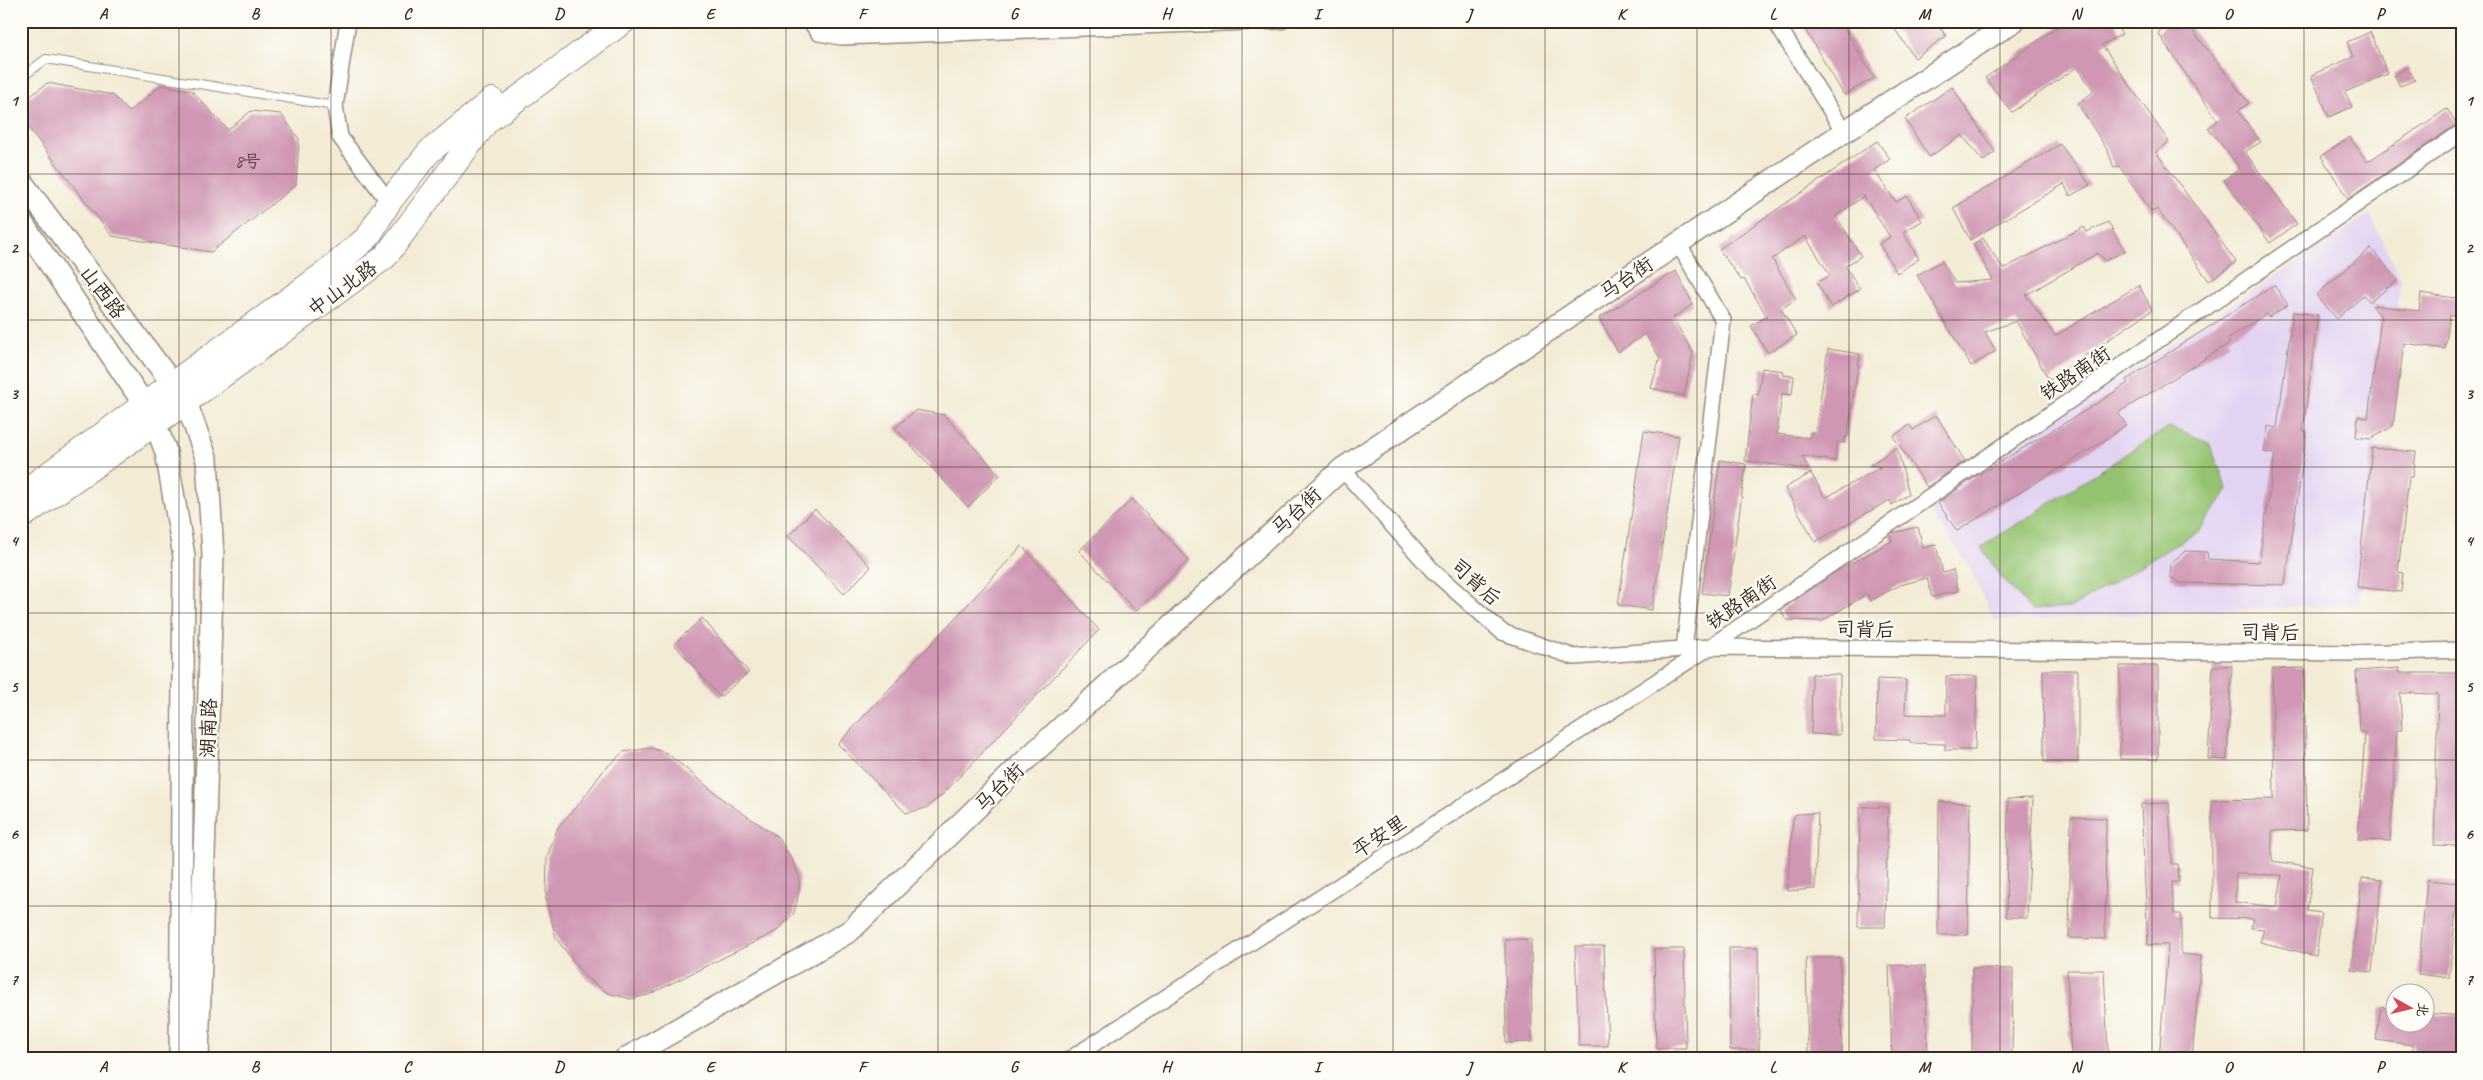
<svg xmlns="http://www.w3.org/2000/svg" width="2483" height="1080" viewBox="0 0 2483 1080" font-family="Caveat,'LXGW WenKai TC',sans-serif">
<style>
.built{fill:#e3d3f2}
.green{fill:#94c270;stroke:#687647}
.building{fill:#d097b4;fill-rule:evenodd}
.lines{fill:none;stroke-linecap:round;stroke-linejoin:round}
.lane-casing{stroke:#978a7a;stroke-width:10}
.street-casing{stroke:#978a7a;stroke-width:18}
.secondary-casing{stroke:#978a7a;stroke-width:24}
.primary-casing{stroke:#978a7a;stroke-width:26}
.lane{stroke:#fff;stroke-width:8}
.street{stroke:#fff;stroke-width:15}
.secondary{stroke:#fff;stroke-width:21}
.primary{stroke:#fff;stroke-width:24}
.grid{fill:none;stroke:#3b2a1e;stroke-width:1;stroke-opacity:0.55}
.labels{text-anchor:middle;stroke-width:4.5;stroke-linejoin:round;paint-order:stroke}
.number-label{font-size:18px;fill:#604544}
.street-label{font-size:20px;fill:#3b2a1e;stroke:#fdfcf7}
.neatline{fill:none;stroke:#3b2a1e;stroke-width:2}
.grid-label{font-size:16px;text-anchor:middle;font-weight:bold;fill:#3b2a1e}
</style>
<rect width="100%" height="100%" fill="#fdfcf7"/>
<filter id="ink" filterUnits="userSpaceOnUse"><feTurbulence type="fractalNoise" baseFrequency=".02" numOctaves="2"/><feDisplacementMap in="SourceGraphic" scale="10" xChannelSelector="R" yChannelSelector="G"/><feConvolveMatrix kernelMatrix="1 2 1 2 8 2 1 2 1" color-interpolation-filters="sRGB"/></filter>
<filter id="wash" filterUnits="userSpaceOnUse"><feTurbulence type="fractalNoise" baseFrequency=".0096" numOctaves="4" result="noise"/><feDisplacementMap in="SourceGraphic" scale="20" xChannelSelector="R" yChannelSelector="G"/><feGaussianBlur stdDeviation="1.12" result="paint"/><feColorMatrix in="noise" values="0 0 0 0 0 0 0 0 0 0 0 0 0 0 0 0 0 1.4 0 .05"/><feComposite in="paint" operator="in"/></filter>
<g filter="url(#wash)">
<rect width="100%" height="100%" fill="#f3ebd6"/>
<!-- built -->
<path class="built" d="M2370 214 2401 280 2362 537 2359 604 1994 621 1967 562 1923 502 2007 452Z"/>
<!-- green -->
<path class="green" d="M2169 427 2209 443 2228 490 2200 530 2071 608 2031 610 2002 578 1981 547Z"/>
<g id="blocks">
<!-- building -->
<path class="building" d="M1800 21H1840L1874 78 1844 95Z
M1889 21H1935L1946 36 1915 58Z
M2066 21H2113L2122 34 2102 45 2169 142 2156 152 2236 262 2209 281 2157 209 2152 212 2119 166 2114 168 2108 151 2078 104 2094 91 2077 67 2012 112 1985 78Z
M2169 21H2185L2249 103 2238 111 2261 142 2245 152 2297 224 2270 243 2224 180 2240 168 2208 128 2218 121 2158 33Z
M2370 32 2388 74 2345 92 2352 107 2329 117 2311 75 2353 57 2347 42Z
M2407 67 2415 80 2400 86 2394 75Z
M47 83 113 95 129 112 161 85 191 90 228 130 251 111 281 114 299 139 296 185 211 252 112 236 21 118V104Z
M1952 87 1995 152 1983 161 1962 135 1929 157 1905 119Z
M2447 109 2457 124 2348 199 2321 156 2350 137 2367 162Z
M1877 141 1890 159 1874 170 1896 202 1907 196 1922 221 1903 232 1919 259 1897 273 1879 244 1890 237 1864 196 1836 216 1861 256 1845 266 1860 289 1831 307 1817 283 1830 275 1805 236 1772 259 1796 299 1781 309 1797 335 1768 353 1751 326 1767 316 1744 279 1741 280 1719 249Z
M2060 144 2090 185 2070 196 2064 184 1970 240 1953 208Z
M2108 222 2125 251 2105 261 2098 253 2026 295 2055 336 2139 285 2152 310 2049 380 2016 321 1985 332 1996 351 1971 366 1917 275 1942 261 1955 283 1993 280 1973 244 1983 238 2003 269 2084 227 2087 232Z
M2371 248 2398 280 2370 302 2364 295 2337 319 2316 295Z
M1676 271 1693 304 1673 318 1693 353 1684 396 1651 388 1660 358 1645 334 1618 352 1599 318Z
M2274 285 2288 305 2269 317 2266 314 2227 340 2230 343 2118 413 2126 425 2104 441 1957 531 1938 503 1975 477 2093 406 2128 383 2126 380Z
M2421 293 2462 299V317L2450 315 2445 349 2404 343 2393 426 2371 439 2356 437 2358 416 2368 418 2381 317 2372 305 2419 311Z
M2293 312 2318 315 2303 431 2307 432 2285 585 2180 583 2170 577 2171 563 2185 551 2207 552 2208 559 2259 562 2275 453 2264 452 2268 426 2277 428Z
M1828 349 1860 354 1847 437H1845L1844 443 1837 442 1835 461 1802 456 1809 469 1745 461 1753 394 1758 395 1762 368 1784 371 1783 375 1794 376 1792 395 1782 394 1777 434 1809 438 1810 432 1815 433Z
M916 410 944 415 1000 475 968 507 895 428Z
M1936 415 1965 461 1927 487 1893 436 1910 425 1913 430Z
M1644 431 1679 436 1652 610 1618 605Z
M1897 447 1909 494 1892 505 1890 500 1815 542 1785 488 1811 473 1825 498 1881 467 1870 465Z
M2372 448 2416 452 2413 477H2409L2398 572 2403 573 2401 592 2357 587Z
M1720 460 1746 464 1728 596 1702 593Z
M1132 499 1189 560 1136 611 1079 551Z
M815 509 871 567 844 594 788 536Z
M1918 527 1923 548 1936 545 1943 573 1953 570 1958 591 1932 597 1927 578 1900 585 1870 601 1867 594 1822 621 1786 620 1781 610 1839 570 1892 541 1890 535 1892 533Z
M1022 546 1099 630 943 794 926 808 906 813 838 744Z
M702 618 749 672 720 697 674 644Z
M2120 666H2158V759H2120Z
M2213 666H2232L2227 760 2208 759Z
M2304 668 2307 830 2272 831V861L2313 867 2307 911 2322 913 2316 956 2260 942 2264 929 2251 928 2253 919 2212 918V800L2274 799 2272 669ZM2236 874 2282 875 2277 907 2235 902Z
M2399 668V673H2462V846L2434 845 2438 694 2400 693 2402 730H2397L2390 841 2358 840 2365 732H2359L2356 671Z
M2043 670H2078V762H2044Z
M1812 674 1840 675V735L1811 734Z
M1946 676H1977L1975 750H1945V744L1910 743V740L1876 739 1877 679 1906 680 1905 714 1946 715Z
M651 748 667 753 726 802 778 837 792 859 799 877V892L794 913 777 931 648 995 631 999 608 993 585 977 556 938 546 899 547 857 558 827 582 800 603 771 623 752Z
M2033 798 2027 918 2006 917 2008 799Z
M1939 802 1970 803 1968 935H1938Z
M2169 803 2172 864H2178L2179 882H2172L2174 914H2181V954L2201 956 2192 1059H2159L2168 945H2148L2141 804Z
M1860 807H1888L1885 927H1858Z
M1818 813 1815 889 1787 891 1793 819 1796 814Z
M2071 817 2106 818 2105 939 2069 938Z
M2362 878 2382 880 2372 972 2351 970Z
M2427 880 2459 883 2449 978 2418 974Z
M1505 939H1531L1532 1042 1506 1043Z
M1575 946H1604L1608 1046H1579Z
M1729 948H1758L1759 1050H1730Z
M1654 949H1684L1686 1048H1656Z
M1806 958H1840L1842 1057H1808Z
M1889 965 1925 966 1928 1059H1892Z
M1972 968 2013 969 2012 1059H1972Z
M2067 970H2104L2108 1054H2099V1059H2071Z
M2381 1007 2396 1009V1022H2426V1013L2462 1016V1059H2413V1045L2376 1040Z"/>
</g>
</g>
<g filter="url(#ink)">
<use href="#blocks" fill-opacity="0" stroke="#978a7a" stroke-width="1"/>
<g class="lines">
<defs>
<path id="lane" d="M21 78 46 59 335 106"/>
<path id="street" d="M348 21 335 106 340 137 389 202
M810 21 819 33 841 37 1281 21
M1775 21 1844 132
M1678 243 1723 320 1684 649
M1342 469 1434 572 1502 632 1574 657 1710 647 2354 653 2462 650
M1070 1059 1710 647 2462 132"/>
<path id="secondary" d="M21 181 186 402 207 460 213 554 198 1059
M21 221 144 404 155 423 166 452 184 556 180 1059
M625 1059 850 931 1028 758 1342 469 1844 132 2014 21"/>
<path id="primary" d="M21 494 328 271 368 237 389 202 429 152 492 100
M21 517 186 402 385 257 487 121 624 21"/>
</defs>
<!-- lane casing -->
<use href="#lane" class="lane-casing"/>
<!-- street casing -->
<use href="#street" class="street-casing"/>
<!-- secondary casing -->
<use href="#secondary" class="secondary-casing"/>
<!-- primary casing -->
<use href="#primary" class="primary-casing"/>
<!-- lane -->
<use href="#lane" class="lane"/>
<!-- street -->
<use href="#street" class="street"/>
<!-- secondary -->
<use href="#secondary" class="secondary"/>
<!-- primary -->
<use href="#primary" class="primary"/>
</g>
</g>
<!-- grid -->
<path class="grid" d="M179 21V1059M331 21V1059M483 21V1059M634 21V1059M786 21V1059M938 21V1059M1090 21V1059M1242 21V1059M1393 21V1059M1545 21V1059M1697 21V1059M1849 21V1059M2000 21V1059M2152 21V1059M2304 21V1059M21 174H2462M21 320H2462M21 467H2462M21 613H2462M21 760H2462M21 906H2462"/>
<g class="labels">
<!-- number labels -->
<g class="number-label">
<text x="248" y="167">8号</text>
</g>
<!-- street labels -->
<g class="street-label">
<text transform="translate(1626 278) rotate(-34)" y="7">马台街</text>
<text transform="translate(342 288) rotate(-36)" y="7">中山北路</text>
<text transform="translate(103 292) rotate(53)" y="7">山西路</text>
<text transform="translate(2075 373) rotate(-34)" y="7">铁路南街</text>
<text transform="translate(1296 511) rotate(-43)" y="7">马台街</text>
<text transform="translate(1476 582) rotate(42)" y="7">司背后</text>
<text transform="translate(1741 602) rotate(-34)" y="7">铁路南街</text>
<text transform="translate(1865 629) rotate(1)" y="7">司背后</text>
<text transform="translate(2270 632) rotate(1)" y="7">司背后</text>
<text transform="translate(208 728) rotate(-88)" y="7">湖南路</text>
<text transform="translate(999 787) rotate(-44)" y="7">马台街</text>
<text transform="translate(1379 836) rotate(-33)" y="7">平安里</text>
</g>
</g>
<!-- margin -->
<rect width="2483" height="1080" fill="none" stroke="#fdfcf7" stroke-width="55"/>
<!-- north arrow -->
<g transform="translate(2410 1008) rotate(98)"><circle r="24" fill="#fdfcf7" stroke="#afa8a0"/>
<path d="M0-4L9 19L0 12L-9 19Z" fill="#d1495b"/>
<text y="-8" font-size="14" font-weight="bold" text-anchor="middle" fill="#3b2a1e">北</text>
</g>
<rect x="28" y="28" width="2428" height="1024" class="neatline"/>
<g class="grid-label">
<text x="103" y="19">A</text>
<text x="255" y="19">B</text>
<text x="407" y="19">C</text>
<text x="559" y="19">D</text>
<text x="710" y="19">E</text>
<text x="862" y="19">F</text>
<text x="1014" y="19">G</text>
<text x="1166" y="19">H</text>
<text x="1317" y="19">I</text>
<text x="1469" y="19">J</text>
<text x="1621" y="19">K</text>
<text x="1773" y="19">L</text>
<text x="1924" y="19">M</text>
<text x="2076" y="19">N</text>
<text x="2228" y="19">O</text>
<text x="2380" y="19">P</text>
<text x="14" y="106">1</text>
<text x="2469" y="106">1</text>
<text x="14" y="253">2</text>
<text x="2469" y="253">2</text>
<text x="14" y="399">3</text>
<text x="2469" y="399">3</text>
<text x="14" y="546">4</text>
<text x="2469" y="546">4</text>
<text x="14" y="692">5</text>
<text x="2469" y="692">5</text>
<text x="14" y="839">6</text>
<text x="2469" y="839">6</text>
<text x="14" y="985">7</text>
<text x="2469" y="985">7</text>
<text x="103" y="1072">A</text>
<text x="255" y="1072">B</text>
<text x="407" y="1072">C</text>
<text x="559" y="1072">D</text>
<text x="710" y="1072">E</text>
<text x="862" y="1072">F</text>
<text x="1014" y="1072">G</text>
<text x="1166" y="1072">H</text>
<text x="1317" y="1072">I</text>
<text x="1469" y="1072">J</text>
<text x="1621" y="1072">K</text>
<text x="1773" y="1072">L</text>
<text x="1924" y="1072">M</text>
<text x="2076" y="1072">N</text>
<text x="2228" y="1072">O</text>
<text x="2380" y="1072">P</text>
</g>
</svg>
